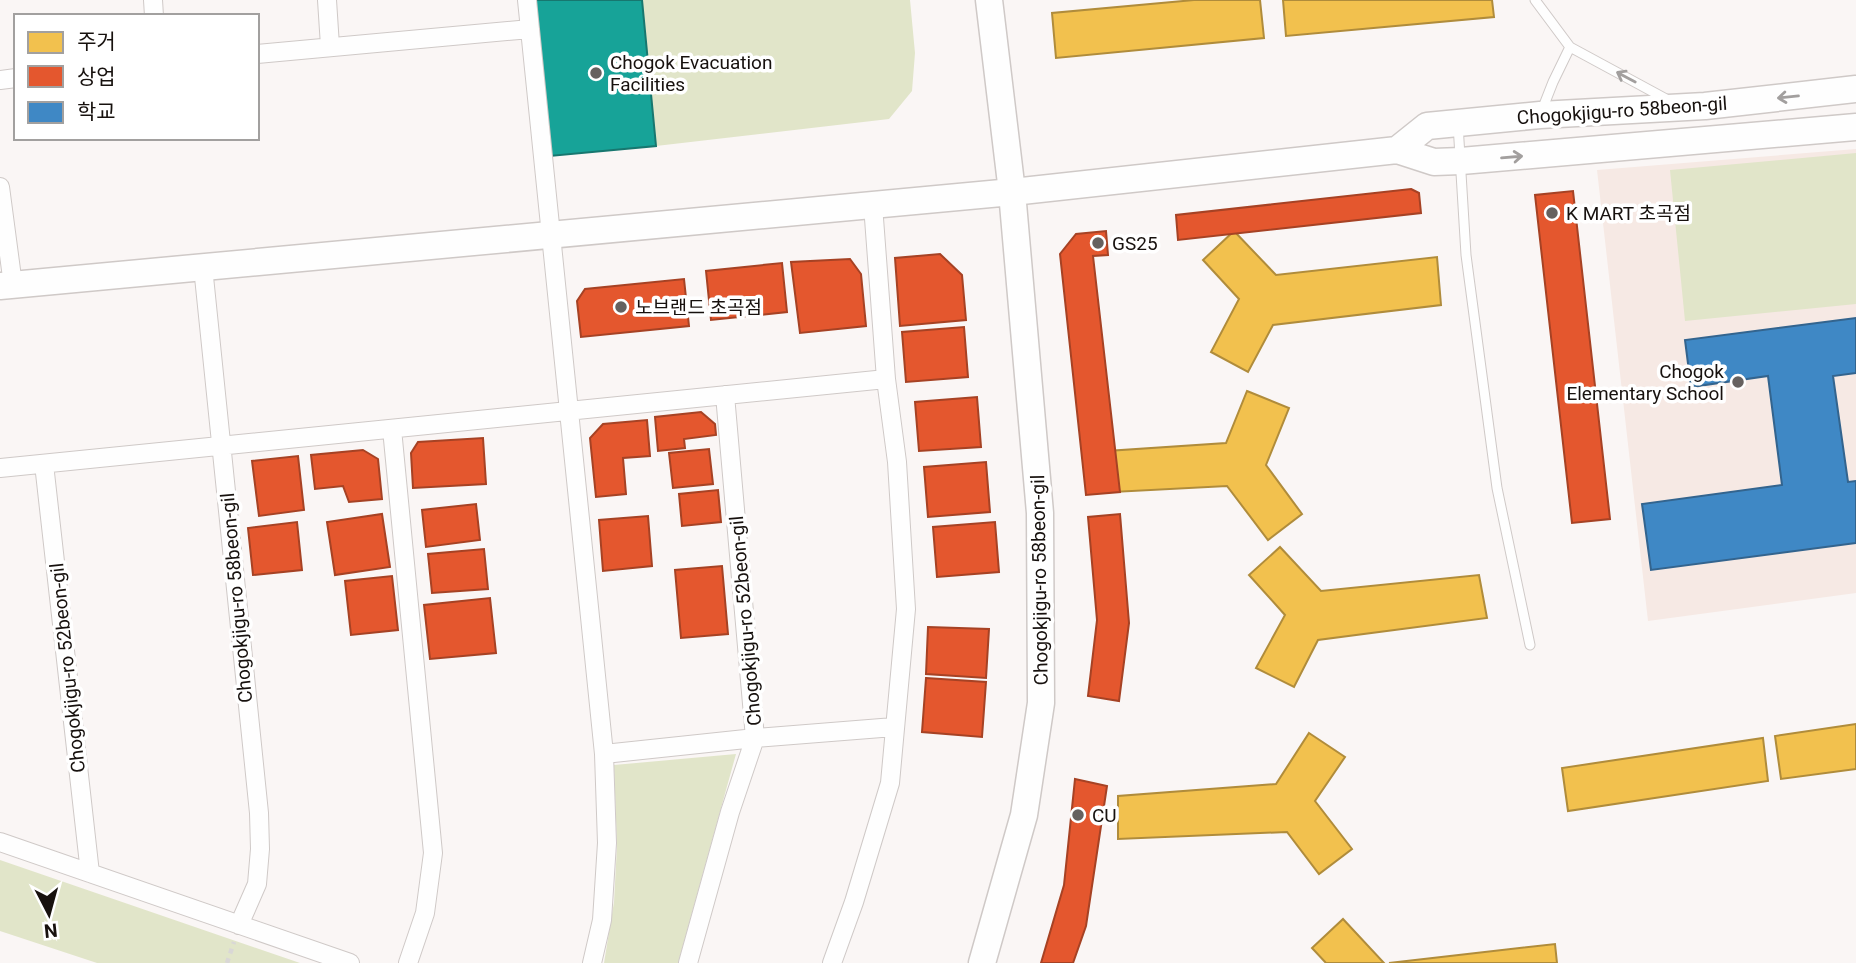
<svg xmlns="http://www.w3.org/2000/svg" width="1856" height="963" viewBox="0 0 1856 963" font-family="Roboto,'Noto Sans KR',sans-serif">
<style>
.built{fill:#f6e9e4}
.green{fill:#e1e5c9}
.homes{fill:#f2c14e;stroke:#b08c3b;stroke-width:2}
.shops{fill:#e4572e;stroke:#a64224;stroke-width:2}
.schools{fill:#3f88c5;stroke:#33648e;stroke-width:2}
.public{fill:#17a398;stroke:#17776f;stroke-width:2}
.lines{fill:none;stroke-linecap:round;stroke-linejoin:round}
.lane-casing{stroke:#cfc9c7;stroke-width:11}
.street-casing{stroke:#cfc9c7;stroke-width:20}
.secondary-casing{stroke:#cfc9c7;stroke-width:29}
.path{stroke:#d9d7d6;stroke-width:4.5;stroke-dasharray:5 5;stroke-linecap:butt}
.lane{stroke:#fefefe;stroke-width:9}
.street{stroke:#fefefe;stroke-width:18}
.secondary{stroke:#fefefe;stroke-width:26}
.oneway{stroke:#a29f9e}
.poi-dot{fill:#66615f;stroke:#fff;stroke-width:2.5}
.labels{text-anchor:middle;stroke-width:7;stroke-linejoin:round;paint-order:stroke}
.poi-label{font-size:19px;fill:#17110e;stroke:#fff;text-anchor:start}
.street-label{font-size:19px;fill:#17110e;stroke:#fff}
</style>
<rect width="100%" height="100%" fill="#faf6f5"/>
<!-- built -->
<path class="built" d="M1856 149V593L1648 621 1597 170Z"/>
<!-- green -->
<path class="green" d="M642 0H910L915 53 912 91 889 119 656 146Z
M1856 153V304L1685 321 1670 170Z
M736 754 678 963H604L614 902 617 846 614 765Z
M0 860 300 963H97L0 931Z"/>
<!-- homes -->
<path class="homes" d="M1194 0H1260L1264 38 1056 58 1052 13Z
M1283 0H1492L1494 17 1286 36Z
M1234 231 1276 275 1437 257 1441 305 1273 325 1248 372 1211 352 1239 299 1203 260Z
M1247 391 1289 408 1266 465 1302 514 1268 540 1227 486 1113 492 1107 451 1226 443Z
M1280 547 1321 591 1479 575 1487 618 1318 640 1294 687 1256 668 1285 615 1249 575Z
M1856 724V769L1781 779 1775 736Z
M1309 733 1345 757 1315 801 1352 849 1319 874 1287 832 1118 839V796L1276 784Z
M1763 738 1768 781 1568 811 1562 768Z
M1343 919 1384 963H1326L1312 948Z
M1555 944 1557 963H1389Z"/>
<!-- shops -->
<path class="shops" d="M1411 189 1419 193 1421 213 1178 240 1176 215Z
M1573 191 1610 519 1572 523 1535 195Z
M1106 231 1108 255 1093 256 1120 492 1086 495 1060 254 1076 234Z
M940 254 962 275 966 320 900 326 895 258Z
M850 259 861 274 866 326 800 333 791 262Z
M782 263 787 312 711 320 706 271Z
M684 279 689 326 581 337 577 301 585 289Z
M964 327 968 377 906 382 902 332Z
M977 397 981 447 919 451 915 402Z
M701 412 715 424 716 435 684 439 685 448 658 451 655 417Z
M647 420 650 456 623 458 626 494 596 497 590 438 603 424Z
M483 438 486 484 413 488 411 453 418 442Z
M709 449 713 484 673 488 669 453Z
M363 450 378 459 382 499 349 502 343 486 315 489 311 455Z
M298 456 304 510 259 516 252 461Z
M986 462 990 512 928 517 924 467Z
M718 490 721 522 682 526 679 494Z
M476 504 480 540 426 547 422 510Z
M382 514 390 567 335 575 327 522Z
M1120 514 1129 623 1119 701 1088 696 1097 620 1088 517Z
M648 516 652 566 603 571 599 520Z
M297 522 302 570 253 575 248 528Z
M995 522 999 572 937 577 933 527Z
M484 549 488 589 432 593 428 554Z
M722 566 728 634 681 638 675 570Z
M392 576 398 630 351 635 345 581Z
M490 598 496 653 430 659 424 605Z
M928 627 989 629 986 678 926 674Z
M926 678 986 682 982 737 922 732Z
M1075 779 1107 786 1086 926 1073 963H1041L1064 885Z"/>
<!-- schools -->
<path class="schools" d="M1856 318V373L1833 376 1848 482 1856 481V543L1651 570 1642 504 1782 485 1768 376 1691 387 1685 340Z"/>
<!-- public -->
<path class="public" d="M535 0H642L656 146 550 156Z"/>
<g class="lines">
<defs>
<path id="lane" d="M1535 0 1570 47 1668 100
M1542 110 1553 82 1570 47
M1458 124 1466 255 1497 488 1530 645"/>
<path id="street" d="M153 0 154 16
M327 0 330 46
M527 0 604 754 607 843 602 920 592 963
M257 54 530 29
M0 80 16 78
M0 187 13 285
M203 267 259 813 260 849 257 884 239 925
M392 429 433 853 425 913 408 963
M44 464 90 873
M0 468 886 379
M604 754 755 738 894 727
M0 842 350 963
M688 963 730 812 755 738 725 395
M832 963 854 902 890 783 906 609 897 462 886 379 873 205"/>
<path id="secondary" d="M1397 150 1427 126 1540 115 1705 106 1856 89
M0 286 1012 192 1397 150 1434 162 1461 161 1856 127
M982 963 1024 815 1041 703 1040 513 1012 192 989 0"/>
</defs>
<!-- lane casing -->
<use href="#lane" class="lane-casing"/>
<!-- street casing -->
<use href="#street" class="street-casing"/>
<!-- secondary casing -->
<use href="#secondary" class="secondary-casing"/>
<!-- path -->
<path class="path" d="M227 963 234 942"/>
<!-- lane -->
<use href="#lane" class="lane"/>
<!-- street -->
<use href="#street" class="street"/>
<!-- secondary -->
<use href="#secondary" class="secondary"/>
</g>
<!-- one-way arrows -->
<defs><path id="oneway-shaft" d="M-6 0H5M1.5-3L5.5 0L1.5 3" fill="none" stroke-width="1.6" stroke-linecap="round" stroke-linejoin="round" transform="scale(1.75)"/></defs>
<g class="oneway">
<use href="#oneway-shaft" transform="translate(1626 77) rotate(-152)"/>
<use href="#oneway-shaft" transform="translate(1788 97) rotate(174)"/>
<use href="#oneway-shaft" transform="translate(1512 157) rotate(-5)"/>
</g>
<!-- markers -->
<g class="poi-dot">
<circle cx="596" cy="73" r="7"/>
<circle cx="1552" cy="213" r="7"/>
<circle cx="1098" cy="243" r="7"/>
<circle cx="621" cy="307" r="7"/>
<circle cx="1738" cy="382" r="7"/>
<circle cx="1078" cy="815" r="7"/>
</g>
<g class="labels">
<!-- poi labels -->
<g class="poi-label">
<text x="610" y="69">Chogok Evacuation<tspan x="610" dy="22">Facilities</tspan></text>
<text x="1566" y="220">K MART 초곡점</text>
<text x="1112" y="250">GS25</text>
<text x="635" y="314">노브랜드 초곡점</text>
<text x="1724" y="378" text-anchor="end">Chogok<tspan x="1724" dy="22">Elementary School</tspan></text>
<text x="1092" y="822">CU</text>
</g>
<!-- street labels -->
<g class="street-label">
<text transform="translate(1622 110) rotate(-4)" y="7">Chogokjigu-ro 58beon-gil</text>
<text transform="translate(1039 580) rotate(-91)" y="7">Chogokjigu-ro 58beon-gil</text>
<text transform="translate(236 598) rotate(-95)" y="7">Chogokjigu-ro 58beon-gil</text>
<text transform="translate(745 621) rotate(-95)" y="7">Chogokjigu-ro 52beon-gil</text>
<text transform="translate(67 668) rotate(-96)" y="7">Chogokjigu-ro 52beon-gil</text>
</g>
</g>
<!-- legend -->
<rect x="14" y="14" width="245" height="126" fill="#ffffff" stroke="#a2a09f" stroke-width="2"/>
<rect x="28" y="32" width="35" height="21" fill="#f2c14e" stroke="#a2a09f" stroke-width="2"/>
<text x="77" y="49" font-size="21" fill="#17110e">주거</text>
<rect x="28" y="66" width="35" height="21" fill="#e4572e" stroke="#a2a09f" stroke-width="2"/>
<text x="77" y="84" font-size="21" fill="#17110e">상업</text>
<rect x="28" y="102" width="35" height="21" fill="#3f88c5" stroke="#a2a09f" stroke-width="2"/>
<text x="77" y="119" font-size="21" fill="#17110e">학교</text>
<!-- north arrow -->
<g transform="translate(49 914) rotate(174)" stroke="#ffffff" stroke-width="5" paint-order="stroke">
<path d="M0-5L12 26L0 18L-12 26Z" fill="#17110e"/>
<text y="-10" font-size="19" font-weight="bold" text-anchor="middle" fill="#17110e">N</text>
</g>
</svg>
